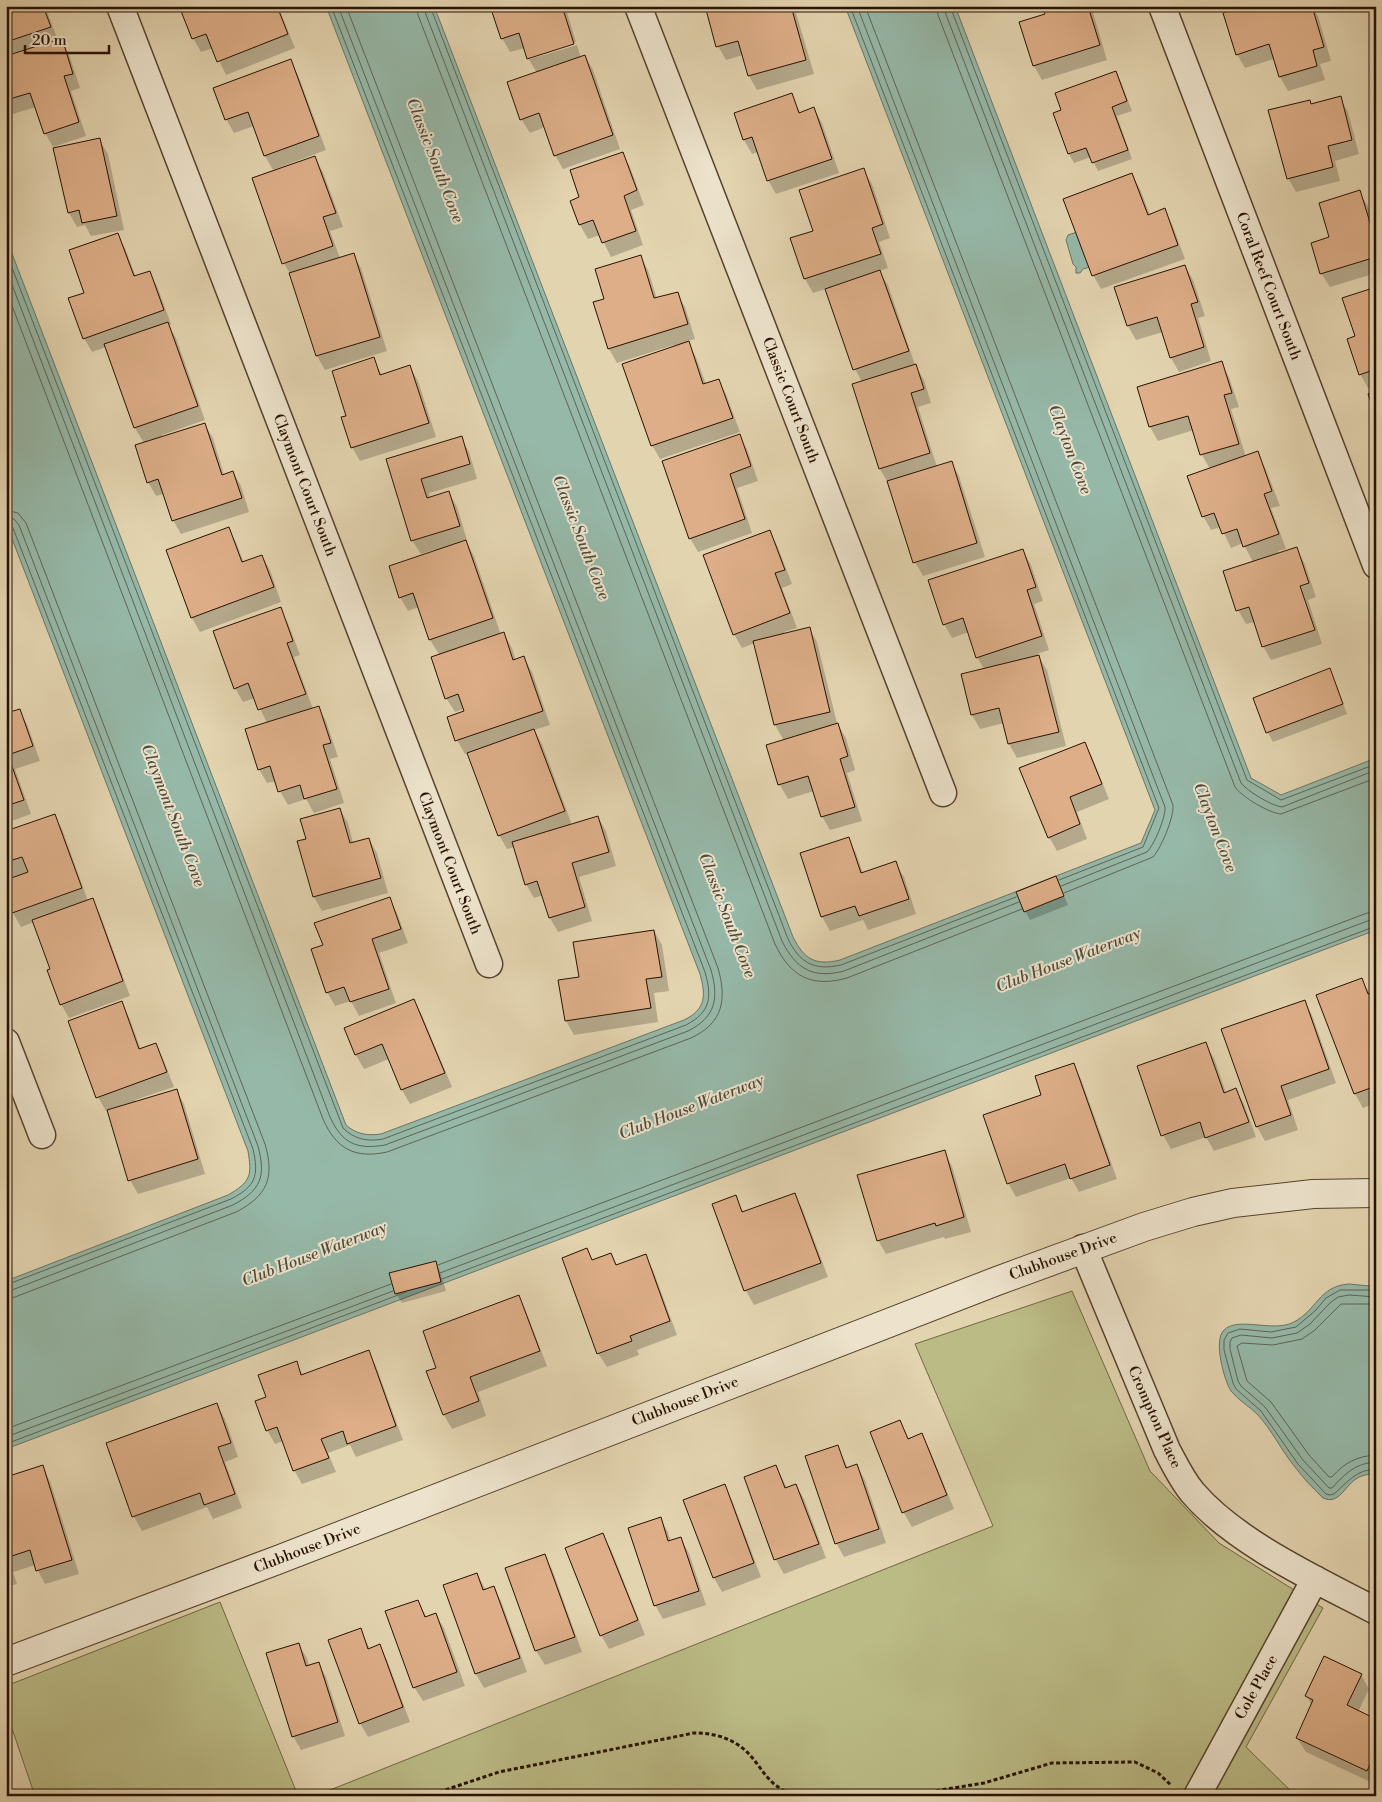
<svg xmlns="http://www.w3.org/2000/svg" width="1382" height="1802" viewBox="0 0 1382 1802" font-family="'Libre Bodoni',serif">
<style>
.green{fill:#bbbb86;stroke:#716643}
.water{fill:#96b8a8;stroke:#6a7565}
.shadow{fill:#0003}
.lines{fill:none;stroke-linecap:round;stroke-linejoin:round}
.shore{stroke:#5e6454;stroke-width:1}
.building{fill:#ddae88;stroke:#271100}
.minor-casing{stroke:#56422c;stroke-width:29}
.tertiary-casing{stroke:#56422c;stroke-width:30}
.path{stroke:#271100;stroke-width:3;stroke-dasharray:4 2.5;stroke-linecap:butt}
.minor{stroke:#ede3cc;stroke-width:26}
.tertiary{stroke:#ede3cc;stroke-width:28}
.labels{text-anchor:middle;stroke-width:4;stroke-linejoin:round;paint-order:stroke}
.street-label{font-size:15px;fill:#271100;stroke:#ede3cc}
.water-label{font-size:16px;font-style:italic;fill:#4e4b3b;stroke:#ede3cc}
</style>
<rect width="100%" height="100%" fill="#e3d4b0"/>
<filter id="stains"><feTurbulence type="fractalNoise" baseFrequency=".004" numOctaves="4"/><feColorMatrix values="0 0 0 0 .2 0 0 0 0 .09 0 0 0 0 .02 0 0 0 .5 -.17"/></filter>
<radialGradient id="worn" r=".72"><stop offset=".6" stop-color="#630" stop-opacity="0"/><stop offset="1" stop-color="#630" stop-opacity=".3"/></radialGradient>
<!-- green -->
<path class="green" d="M1072 1291 1150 1471 1219 1543 1323 1608 1246 1747 1296 1796H315L993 1526 915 1344Z
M220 1602 298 1796H35L6 1711V1686Z"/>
<!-- water -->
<path class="water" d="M326 6H434L793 937C804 959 815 966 840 960L1141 843 1155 810 845 6H955L1251 778 1281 795 1376 758V930L6 1449V1281L228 1195C251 1182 252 1175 248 1151L6 523V238L346 1125C356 1134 367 1136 381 1134L684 1020C706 1009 706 996 700 974Z
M1077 232 1090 267 1083 269 1080 273H1076V267L1073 264 1066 240 1068 235Z
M1349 1284 1370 1286 1376 1285V1473C1369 1474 1362 1475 1356 1479 1344 1487 1339 1505 1323 1498 1313 1488 1303 1478 1295 1467 1281 1450 1272 1430 1257 1414 1249 1406 1238 1400 1231 1391 1224 1380 1213 1340 1224 1330 1238 1316 1274 1333 1294 1322 1317 1310 1319 1286 1349 1284Z"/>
<!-- shadow -->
<path class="shadow" d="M6 6H45L58 41 61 40 69 54 80 88 71 91 86 136 53 147 45 133 36 107 10 115 6 109Z
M181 6H278L295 48 226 75 213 48 201 52 193 38Z
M492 6H565L576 42 530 57V59L577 45 581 58 585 56 593 70 620 149 563 169 555 155 545 127 530 133 521 119 537 73 528 58 525 48 510 52 502 38Z
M706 6H794L814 74 757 90 749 76 743 55 726 60 718 46Z
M1044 6H1091L1107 60 1042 80 1034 66 1020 23 1046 15Z
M1312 6 1318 16 1331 61 1320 64 1325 80 1288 91 1280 77 1274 59 1245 68 1237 54Z
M290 61 298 75 326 150 273 170 265 156 254 126 234 133 226 119Z
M1116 73 1121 82 1132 111 1117 116 1132 159 1098 171 1091 157 1074 163 1069 154 1054 114 1063 111Z
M791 95 801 114 814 109 822 123 839 173 776 194 768 180 758 152 752 154 744 140 735 113Z
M1340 98 1348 112 1359 154 1335 161 1340 181 1296 192 1288 178 1312 105Z
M99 139 108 154 124 230 91 236 85 225 77 227 69 213Z
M622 153 630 167 644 205 631 210 643 245 611 257 600 235 588 239 580 225 572 201 581 198Z
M315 158 323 172 343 227 330 231 340 258 353 254 361 268 387 351 325 370 317 356 292 277 284 263Z
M863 170 872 184 890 238 879 242 888 268 879 271 888 285 915 365 924 380 931 403 918 407 937 467 951 462 959 476 985 557 923 576 915 562 888 483 880 469 862 382 855 369 826 289 813 293 805 279 792 239 814 232Z
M1132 175 1140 189 1150 215 1164 210 1172 224 1185 259 1101 289 1093 275Z
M1359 192 1368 206 1376 233V273L1330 287 1321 273 1331 238Z
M117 234 125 248 136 277 149 272 157 286 171 324 168 325 176 338 205 420 162 435 163 437 204 424 213 438 224 475 233 472 241 486 249 512 181 534 173 520 164 494 156 496 148 482 144 443 135 428 106 347 92 352 84 338 86 294Z
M640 256 648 270 657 299 677 293 685 307 695 339 687 341 696 357 706 384 718 380 726 394 740 432 660 459 652 445 674 345 617 363 609 349 606 300Z
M1185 266 1193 280 1205 316 1198 318 1211 361 1179 372 1171 358 1163 332 1136 340 1128 326 1116 288Z
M1376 288V385L1368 388 1360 374 1357 337Z
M373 359 382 375 410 367 418 381 436 437 360 461 352 447 348 417Z
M1221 363 1229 377 1239 407 1231 409 1246 457 1257 453 1265 467 1280 506 1271 508 1286 549 1278 551 1279 554 1296 548 1304 562 1316 597 1308 600 1322 644 1271 660 1263 646 1255 622 1246 624 1238 610 1253 562 1243 543 1231 548 1221 527 1211 530 1203 516 1210 469 1202 455 1194 430 1158 441 1150 427 1138 387Z
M739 435 747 449 758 481 737 488 752 533 698 552 690 538Z
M461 438 469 452 477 479 429 493 430 499 449 493 457 507 467 540H465L474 556 501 635 504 634 512 648 516 661 524 658 532 672 550 725 534 730 542 744 572 825 598 817 606 831 616 866 579 877 592 921 558 932 550 918 543 895 534 898 526 884 515 847 507 849 499 835 468 753 465 754 457 740 465 711 464 709 455 712 446 698 440 656 430 640 419 607 408 611 400 597 434 552 433 550 421 554 412 540 388 460Z
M228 528 236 542 244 563 262 556 270 570 281 602 200 632 192 618 167 551Z
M769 531 777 545 792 584 782 588 797 628 784 632 785 634 809 628 817 642 837 723 846 738 855 770 847 773 862 821 830 830 822 816 814 791 788 799 780 785 767 746 784 741 775 725 755 643 742 648 734 634Z
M1023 551 1031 565 1043 601 1034 604 1049 650 1037 654 1047 670 1066 746 1017 758 1009 744 1004 723 980 729 972 715 962 675 984 669 977 657 969 632 952 638 944 624Z
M280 609 288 623 300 655 294 657 313 709 318 707 326 721 338 757 330 759 344 803 314 813 306 799 288 805 280 791 276 781 267 783 259 769 267 723 255 698 243 702 235 688Z
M1329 670 1334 679 1347 714 1273 742 1268 733 1254 698Z
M19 710 27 724 40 761 15 769 31 814 6 823V715Z
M1084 743 1092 757 1109 799 1077 812 1087 839 1057 851 1049 837Z
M340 809 348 823 353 843 369 839 377 853 388 893 322 911 314 897 299 842 307 840Z
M54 815 62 829 88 901 92 900 100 914 130 996 69 1018 61 1004 51 970 34 922 21 927 13 913 6 895V832Z
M848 839 856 853 863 873 895 863 904 877 916 914 868 930 863 920 830 931 822 917 801 854Z
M1056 878 1068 905 1030 920 1025 911Z
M389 899 397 913 408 943 379 953 396 1003 359 1016 351 1001 335 1006 327 992 324 946Z
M654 931 662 945 669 991 654 993 658 1022 574 1035 566 1021 560 981 580 978Z
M1362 980 1370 994 1376 992V1103L1363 1108 1355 1094Z
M414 1001 422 1015 452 1087 410 1104 402 1090 389 1059 364 1069 356 1055 346 1028Z
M1304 1001 1312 1015 1336 1083 1288 1100 1298 1130 1265 1141 1257 1127 1223 1030Z
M121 1003 129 1017 141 1050 155 1045 163 1059 174 1087 135 1100 136 1102 176 1090 184 1104 205 1174 138 1194 130 1180 108 1110 106 1111 98 1097Z
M1205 1044 1214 1058 1226 1093 1236 1090 1244 1104 1256 1137 1214 1151 1206 1137 1171 1149 1163 1135Z
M1073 1065 1081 1079 1117 1179 1079 1192 1071 1178 1016 1197 1008 1183 1043 1095Z
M944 1152 952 1166 971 1232 945 1239 944 1237 886 1254 878 1240Z
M794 1194 802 1208 828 1277 754 1305 746 1291 714 1205 735 1197 744 1213Z
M6 1230 13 1248 6 1250Z
M587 1250 593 1261 611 1254 617 1266 645 1256 653 1270 677 1335 637 1350 639 1355 607 1367 598 1353Z
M435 1262 440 1271 446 1291 402 1303 396 1294 391 1274Z
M518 1297 526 1311 547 1366 478 1392 486 1416 452 1429 444 1415 428 1372 438 1368Z
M368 1352 376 1366 403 1440 356 1457 350 1445 328 1453 336 1472 302 1484 294 1470 283 1441 275 1444 267 1430 296 1363 303 1375Z
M217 1405 225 1419 238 1457 225 1462 242 1508 213 1519 207 1507 142 1531 134 1517 107 1444Z
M900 1422 909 1439 921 1435 929 1448 954 1509 912 1527 904 1513 872 1433Z
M837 1446 848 1468 857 1466 865 1480 886 1543 844 1557 836 1543Z
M776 1466 787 1488 796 1485 804 1499 826 1558 784 1574 776 1560 745 1477Z
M42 1467 50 1481 79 1574 45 1584 35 1565 13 1572 17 1584 6 1587V1478Z
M724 1486 732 1500 761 1577 722 1592 714 1578Z
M660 1518 668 1532 671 1542 681 1539 689 1553 706 1605 663 1619 655 1605Z
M602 1535 611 1549 645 1635 609 1649 601 1635Z
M544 1555 552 1569 582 1652 545 1665 536 1651 507 1569Z
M477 1574 486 1590 493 1587 501 1601 527 1672 484 1688 476 1674Z
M418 1601 427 1618 435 1614 444 1628 465 1686 423 1701 414 1687Z
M360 1629 370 1649 379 1646 387 1660 410 1722 368 1737 360 1723Z
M298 1644 307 1658 309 1666 318 1663 326 1677 345 1736 301 1750 293 1736Z
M1361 1675 1369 1689 1358 1712 1376 1720 1375 1784 1306 1752 1297 1738 1312 1706 1307 1696Z"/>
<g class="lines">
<!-- shore -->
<path class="shore" d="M416 6 418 15 775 944C790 976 811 988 847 978L1022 909
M424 6 425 12 782 941C796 969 813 979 844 971L1019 902
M430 6 788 939C800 963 814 971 841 965L1016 897
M850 6 1159 808 1143 847 1059 880
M857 6 1165 807C1166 817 1154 845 1147 852L1061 886
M865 6 1173 805C1174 818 1161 848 1153 857L1064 893
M936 6 938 15 1235 787C1242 797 1269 813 1281 814L1376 778
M944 6 945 12 1241 783C1247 791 1272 806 1282 807L1376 770
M950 6 1247 780 1281 800 1376 764
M6 252 343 1128C354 1139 367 1142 383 1139L686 1025C711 1012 712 997 705 972L331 6
M6 269 330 1117C342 1143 356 1150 385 1145L688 1031C716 1017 719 998 711 970L338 6
M6 290 323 1119C336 1149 355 1159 387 1152L691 1038C723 1023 727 1000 718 968L346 6
M6 510 18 513 26 523 265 1144C275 1178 267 1196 236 1212L15 1297 6 1299
M6 517 14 519 19 525 258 1146C266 1177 261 1190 233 1205L12 1290 6 1291
M6 524H10L13 528 253 1149C259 1176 256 1186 231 1199L6 1285
M438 1265 1367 913 1376 912
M440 1273 1370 920H1376
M442 1279 1376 926
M1376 1290H1340L1326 1298 1316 1310 1296 1327 1271 1332 1240 1329 1228 1333 1224 1340V1350L1233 1383 1236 1389 1261 1411 1298 1464 1326 1494 1330 1495 1334 1494C1348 1482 1355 1470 1376 1469
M1376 1297 1349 1295 1338 1297 1330 1303 1310 1324 1297 1333 1272 1338 1241 1335 1232 1338 1230 1342V1349L1238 1381 1241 1386 1265 1407 1303 1460 1329 1488H1332C1345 1474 1355 1463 1376 1462
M1376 1304H1341L1315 1330 1302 1339 1273 1345 1242 1343 1237 1346 1247 1381 1271 1402 1309 1455 1329 1477H1332C1344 1463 1357 1456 1376 1455
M6 1429 391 1284
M6 1437 393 1291
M6 1444 406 1292"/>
</g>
<!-- building -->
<path class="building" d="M6 6H43L51 27 6 42Z
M179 6H277L288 34 217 62 206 34 192 39Z
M490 6H562L574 44 527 59 519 33 501 39Z
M705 6H791L806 60 748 76 738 41 716 47Z
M1042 6H1088L1100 45 1033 66 1019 22 1045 14Z
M1245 6H1312L1324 47 1313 50 1317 66 1279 77 1269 44 1236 55 1223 13Z
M62 38 73 74 64 76 79 122 44 134 30 93 6 100V56Z
M585 55 613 135 554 156 539 113 520 120 507 82Z
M291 59 319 136 264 156 248 112 225 120 213 88Z
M1116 71 1127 101 1112 107 1128 150 1092 163 1086 148 1068 154 1053 113 1061 110 1055 93Z
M792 93 799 113 814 107 832 159 767 181 752 137 743 140 734 113Z
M1341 96 1352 140 1328 146 1333 167 1287 179 1268 110 1310 100 1311 104Z
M100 138 117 216 82 223 79 210 68 213 53 148Z
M623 152 637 190 624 196 636 231 602 243 593 220 579 225 570 201 579 197 570 170Z
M315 156 336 213 323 217 333 246 282 264 252 178Z
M864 168 883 224 872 228 881 254 804 279 790 238 813 231 799 190Z
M1132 173 1148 215 1165 208 1178 245 1092 276 1063 199Z
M1360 190 1376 242V257L1320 274 1311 243 1329 237 1319 203Z
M118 233 134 276 150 271 164 310 83 339 68 298 84 293 69 250Z
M354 253 380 337 316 356 289 273Z
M641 255 654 298 678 292 688 324 608 349 593 302 604 299 595 269Z
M1185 265 1198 302 1191 304 1204 347 1170 358 1157 317 1127 326 1114 287Z
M880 270 909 351 853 370 825 289Z
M1376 287V369L1359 375 1347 339 1355 336 1342 298Z
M168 322 198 406 134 428 104 344Z
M689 341 703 384 719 379 733 418 651 446 622 364Z
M374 357 380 375 410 365 429 423 351 448 341 417 346 416 332 371Z
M1222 361 1232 393 1224 395 1239 444 1200 455 1188 416 1149 427 1137 387Z
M916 364 924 389 911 393 930 453 879 469 852 384Z
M1376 391V416L1368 394Z
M205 423 222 475 233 471 242 498 172 521 158 479 147 483 135 445Z
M740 434 751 466 730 474 745 519 689 539 662 461Z
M462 436 470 464 421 479 427 498 449 491 460 526 411 541 386 459Z
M1258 451 1272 491 1264 494 1279 534 1243 547 1237 529 1222 534 1214 513 1202 517 1187 476Z
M952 461 977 543 913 563 887 481Z
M229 527 242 562 262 555 274 587 191 618 166 550Z
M770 530 785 570 775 573 790 613 733 635 703 555Z
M466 540 493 618 429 640 413 593 399 598 389 566Z
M1297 547 1309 583 1300 586 1315 630 1262 647 1249 607 1236 611 1223 571Z
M1023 549 1036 587 1027 590 1042 636 976 658 963 618 943 625 928 580Z
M281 607 293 641 287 643 306 694 258 710 248 683 234 689 213 631Z
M810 627 830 712 774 725 753 641Z
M504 632 513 660 524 656 543 711 455 741 447 717 464 711 458 694 445 699 431 657Z
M1039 655 1059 732 1008 744 999 708 971 715 961 674Z
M1330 668 1343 704 1266 733 1253 698Z
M319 706 331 743 323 745 337 789 304 799 300 785 278 792 270 766 258 770 245 729Z
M20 709 33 746 8 755 24 800 6 806V713Z
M838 723 848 756 840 759 855 807 821 817 808 776 778 785 766 745Z
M534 729 565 811 498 836 467 753Z
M1085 742 1102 784 1070 797 1080 824 1048 838 1019 768Z
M340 808 350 843 369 838 381 878 313 897 297 841 306 839 300 819Z
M55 814 82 888 12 913 6 899V880L28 872 22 857 6 862V831Z
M598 816 609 852 572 863 585 907 549 918 537 881 525 885 512 842Z
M849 837 861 873 896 861 909 899 859 916 855 906 821 917 800 853Z
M1056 876 1064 896 1024 912 1016 892Z
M390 897 401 929 372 939 389 989 350 1002 344 987 326 993 311 949 323 945 314 923Z
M93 898 123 981 60 1005 47 970 50 969 32 920Z
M654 930 662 977 646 979 651 1008 565 1021 558 980 579 977 573 942Z
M1362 978 1368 994 1376 991V1086L1354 1094 1316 995Z
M414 999 445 1073 401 1090 382 1044 355 1055 344 1028Z
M1305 1000 1329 1069 1281 1086 1291 1115 1256 1127 1221 1029Z
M122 1001 139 1049 156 1043 167 1072 96 1098 68 1021Z
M1206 1042 1224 1093 1236 1088 1249 1122 1205 1138 1200 1122 1161 1136 1137 1066Z
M1074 1063 1110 1165 1070 1179 1065 1164 1007 1184 983 1115 1041 1095 1035 1076Z
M177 1089 198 1159 128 1181 107 1110Z
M945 1150 964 1217 936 1226 935 1223 877 1241 857 1175Z
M795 1193 821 1263 744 1291 712 1204 736 1195 742 1212Z
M587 1248 592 1260 611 1253 616 1265 646 1254 670 1321 630 1336 632 1341 597 1354 562 1258Z
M436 1261 441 1282 395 1294 389 1273Z
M519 1295 540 1351 470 1377 479 1401 443 1415 426 1371 436 1368 423 1331Z
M369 1350 396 1426 347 1444 343 1431 321 1439 329 1458 293 1471 277 1427 266 1431 255 1401 266 1397 258 1375 297 1361 301 1375Z
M217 1403 231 1443 218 1447 235 1494 204 1505 200 1493 132 1517 106 1443Z
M900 1420 908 1439 922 1433 947 1495 902 1513 870 1432Z
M838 1445 846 1468 857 1464 879 1529 835 1544 805 1456Z
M43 1465 72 1560 36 1571 30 1550 6 1558V1477Z
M776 1465 785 1488 796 1484 819 1544 774 1560 744 1477Z
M725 1484 754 1563 713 1578 683 1500Z
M661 1517 668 1541 681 1537 699 1591 654 1606 628 1528Z
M603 1533 638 1620 600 1636 565 1548Z
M545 1554 575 1637 535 1651 505 1568Z
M477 1573 483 1590 494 1586 520 1658 475 1674 443 1585Z
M418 1600 425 1617 436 1613 457 1672 413 1688 385 1611Z
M361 1628 368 1649 380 1644 403 1707 359 1724 328 1640Z
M299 1643 306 1666 319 1662 338 1722 292 1737 266 1653Z
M1324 1656 1362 1674 1347 1705 1376 1719V1752L1367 1771 1296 1738 1313 1700 1305 1696Z"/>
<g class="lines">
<defs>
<path id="minor" d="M120 6 489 964
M638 6 943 793
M1162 6 1376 565
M6 1042 42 1135
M1083 1248 1167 1450C1175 1465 1182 1480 1193 1493 1236 1543 1317 1580 1376 1611
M1197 1796 1315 1579"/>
<path id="tertiary" d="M6 1662 275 1561 997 1281 1144 1227 1193 1212 1233 1203 1313 1194 1376 1193"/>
</defs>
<!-- minor casing -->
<use href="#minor" class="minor-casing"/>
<!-- tertiary casing -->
<use href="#tertiary" class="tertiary-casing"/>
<!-- path -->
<path class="path" d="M427 1796 499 1772 694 1733C714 1733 733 1738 748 1753 757 1762 763 1774 773 1783 779 1788 786 1792 793 1796
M904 1796 984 1783 1052 1763 1135 1762 1158 1773 1172 1786"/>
<!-- minor -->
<use href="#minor" class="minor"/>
<!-- tertiary -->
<use href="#tertiary" class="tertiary"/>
</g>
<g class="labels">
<!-- street labels -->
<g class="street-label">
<text transform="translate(1269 286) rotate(69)" y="5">Coral Reef Court South</text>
<text transform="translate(791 400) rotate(69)" y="5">Classic Court South</text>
<text transform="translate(305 485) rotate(69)" y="5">Claymont Court South</text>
<text transform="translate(450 863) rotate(69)" y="5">Claymont Court South</text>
<text transform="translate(1063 1256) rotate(-20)" y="5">Clubhouse Drive</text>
<text transform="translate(685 1401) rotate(-21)" y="5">Clubhouse Drive</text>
<text transform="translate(1155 1417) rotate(66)" y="5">Crompton Place</text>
<text transform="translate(307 1548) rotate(-21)" y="5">Clubhouse Drive</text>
<text transform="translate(1256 1687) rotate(-61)" y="5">Cole Place</text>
</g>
<!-- water labels -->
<g class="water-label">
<text transform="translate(436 160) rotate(69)" y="6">Classic South Cove</text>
<text transform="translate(1071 449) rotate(69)" y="6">Clayton Cove</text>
<text transform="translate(582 537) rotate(69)" y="6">Classic South Cove</text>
<text transform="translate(174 815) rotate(69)" y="6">Claymont South Cove</text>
<text transform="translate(1216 827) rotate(69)" y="6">Clayton Cove</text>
<text transform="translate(728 915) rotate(69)" y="6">Classic South Cove</text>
<text transform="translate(1068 959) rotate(-21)" y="6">Club House Waterway</text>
<text transform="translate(691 1106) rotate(-21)" y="6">Club House Waterway</text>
<text transform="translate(314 1253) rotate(-21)" y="6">Club House Waterway</text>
</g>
</g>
<!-- margin -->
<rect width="1382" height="1802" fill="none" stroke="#e3d4b0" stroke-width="25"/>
<rect x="8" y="8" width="1367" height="1787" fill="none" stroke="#271100" stroke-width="2.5"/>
<rect x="12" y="12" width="1357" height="1777" fill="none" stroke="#271100"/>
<!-- scale -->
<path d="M25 45v8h84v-8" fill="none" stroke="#271100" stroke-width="2.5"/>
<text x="32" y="45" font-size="15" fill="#271100" stroke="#ede3cc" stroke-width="4" paint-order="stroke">20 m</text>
<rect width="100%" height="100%" filter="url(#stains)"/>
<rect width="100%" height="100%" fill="url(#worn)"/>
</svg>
